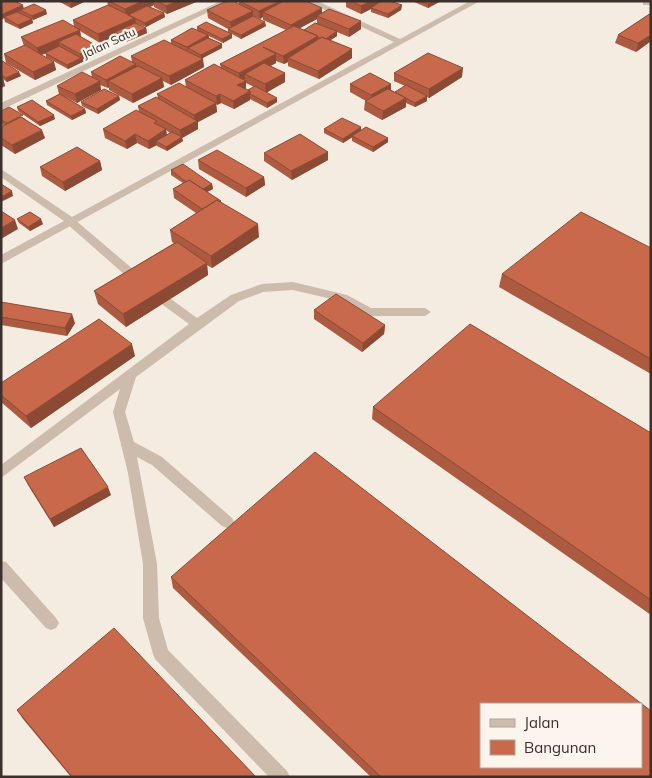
<svg xmlns="http://www.w3.org/2000/svg" width="652" height="778" viewBox="0 0 652 778" font-family="Mulish,sans-serif">
<style>
.lines{fill:none;stroke-linecap:round;stroke-linejoin:round}
.lane{fill:#cdbbac;fill-rule:evenodd}
.street{fill:#cdbbac;fill-rule:evenodd}
.wall{fill:#ac5a40;fill-rule:evenodd}
.shaded-wall{fill:#8c4a34}
.building{fill:#c8694b;stroke:#8c4a34;fill-rule:evenodd}
.labels{text-anchor:middle;stroke-width:4.5;stroke-linejoin:round;paint-order:stroke}
.far-street-label{font-size:12px;fill:#3b302b;stroke:#fbf5ee}
</style>
<rect width="100%" height="100%" fill="#f4ebe1"/>
<g class="lines">
<!-- lane -->
<path class="lane" d="M643 1H651V5H643Z
M70 218 74 219 141 276 143 279 141 282H133L66 223V219Z
M293 282 347 295 371 308H425L431 312 425 316H369L340 301 293 290 263 292 239 301 136 377 125 412 134 442 162 457 232 518 234 522 232 526 227 528 222 526 152 465 137 457 157 564 159 618 168 650 287 771 290 777H269L155 659 153 654 143 618V564L128 473 113 412 120 389 1 478V465L189 324 163 305 161 302 163 299H171L197 318 231 295 262 284Z
M1 561 6 562 56 618 59 623 56 628 51 630 46 628 1 578Z"/>
<!-- street -->
<path class="street" d="M221 1H232L1 110V103Z
M306 1H317L400 39 470 1H480L1 264V255L64 221 1 177V169L72 217 394 42Z"/>
</g>
<!-- wall -->
<path class="wall" d="M58 1H86L71 8Z
M107 1 196 2 167 14 154 7V5L150 7 164 13 165 17 146 27 135 23 146 28 147 33 126 42 115 36 100 43 80 31 81 37 97 46 99 54 68 69 46 57V53L41 55 54 62 56 70 35 80 6 63 4 54 24 46 21 37 74 27 73 20 108 5Z
M239 1 322 13 361 21V29L349 37 337 32V36L330 40 352 49V58L319 79 288 66V62L284 64 276 61V63L270 66 285 82 266 92 277 102 267 108 250 99V100L234 109 221 103 217 105 216 104 217 112 198 122V129L182 138 183 141 167 151 157 146V145L149 149 137 143 127 149 105 138 103 129 139 112 138 106 158 98 157 94 186 87 185 80 221 68 220 64 286 30 263 20V17L260 19 253 16 266 26 241 39 232 34V38L223 43 209 36V38L222 44V48L202 58 204 67 171 85 163 81 164 87 133 103 109 90V87L108 88 100 85 101 90 77 103 64 96 85 109 86 113 72 120 47 105 46 101 59 94 57 86 92 77 91 72 132 62 131 56 171 43V40L197 30V27L228 33V29L208 18 207 10 239 4ZM317 19V24L304 30 299 28ZM246 83 254 87 248 90 246 89ZM166 130 170 133 167 135Z
M346 1H389L402 5 401 10 388 18 371 12V9L361 14 346 7Z
M412 1H441L428 8Z
M1 2 23 8 47 14 33 20 32 19 33 23 20 29 5 22 4 18 1 20Z
M651 13V41L636 52 615 43 618 35Z
M1 60 21 76 7 82 3 79 5 86 1 88Z
M394 73 462 77 429 98 427 97V101L415 107 406 103V107L382 120 364 110 365 101H366L350 92V84L391 90 395 92 405 86 394 81Z
M119 96 120 100 98 114 82 106 81 102Z
M17 107 55 119 40 126 18 111Z
M1 111 24 118 45 138 15 154 1 145V125L3 126 4 125 1 124Z
M324 129 361 131 388 142 373 152 352 141V137L343 143 324 133Z
M328 152V160L292 180 264 161V153Z
M198 160 264 177 265 185 246 197 199 169Z
M100 161 102 170 65 191 42 176 40 167Z
M171 170 212 184 213 189 207 192 221 201V202L259 237 212 268 207 265 208 275 126 327 98 304 94 291 174 243 172 242 170 230 196 213 174 198 173 189 183 183 171 175Z
M17 219 43 224 30 231 19 223Z
M651 248V374L499 287 502 274Z
M1 302 75 323 67 336 1 325Z
M314 310 385 325 384 334 362 352 314 319Z
M135 356 31 428 1 402V383Z
M373 407 651 433V615L372 419Z
M24 477 111 495 54 527 28 485Z
M171 577 651 777H371L173 588Z
M17 710 256 777H71L23 719Z"/>
<!-- shaded-wall -->
<path class="shaded-wall" d="M76 1H86L71 8 70 4Z
M143 1H153L154 5 126 17 125 9Z
M177 1H196V2L167 14 166 6Z
M280 1H292L263 12V17L260 19 259 11Z
M371 1H387L371 8V9L361 14V6Z
M433 1H441L428 8V4Z
M23 5 24 9 20 10V11L5 18 4 17V18L1 20V15Z
M402 5 401 10 388 18V14Z
M322 8V16H317V19L291 33V25Z
M46 10 47 14 33 20 32 16Z
M253 11V19L231 30 230 22Z
M164 13 165 17 146 27 145 23Z
M135 18 136 26 115 32V36L100 43 98 34Z
M32 19 33 23 20 29 18 25Z
M361 21V29L349 37V29Z
M265 22 266 26 241 39V35Z
M146 28 147 33 126 42 125 38Z
M80 30 81 38 58 42 60 47 39 56 37 48Z
M337 31V36L325 44V40Z
M232 34V38L223 43 222 39Z
M208 35 209 40 188 48 187 51V47Z
M651 35V41L636 52 638 43Z
M318 36V44L288 58V62L284 64 283 56Z
M222 44V48L201 59V55Z
M97 46 99 54 68 69 67 65 81 58 80 54Z
M352 49V58L319 79 318 71Z
M276 54V63L250 77 245 74V79L240 82 239 73Z
M203 59 204 67 171 85 169 76Z
M54 62 56 70 35 80 33 72Z
M136 64 137 72 108 81 109 87 108 88 106 80Z
M463 68 462 77 429 98V89Z
M19 72 21 76 7 82 6 78Z
M285 73V82L266 93 265 84Z
M3 78 5 86 1 88V79Z
M162 78 164 87 133 103 132 94Z
M100 81 101 90 77 103 75 94Z
M246 81V89L238 93 237 85Z
M391 84V92L371 103V95Z
M250 91V100L234 109 233 101Z
M220 94 221 103 217 105 216 96Z
M119 96 120 100 98 114 97 109Z
M427 96V101L415 107V103Z
M277 98V102L267 108V103Z
M406 98V107L382 120 383 111Z
M216 103 217 112 198 122V129L182 138 183 141 167 151 166 147 181 138 180 130 195 122 194 115Z
M85 109 86 113 72 120 71 116Z
M54 115 55 119 40 126 38 122Z
M361 127V132L343 143V139Z
M166 129 167 138 156 141 157 145 149 149 148 141Z
M42 130 45 138 15 154 12 145Z
M135 134 137 143 127 149 125 141Z
M388 138V142L373 152V147Z
M328 152V160L292 180 291 171Z
M100 161 102 170 65 191 63 182Z
M264 177 265 185 246 197V188Z
M212 184 213 189 200 195V191Z
M12 191 13 196 1 202V197Z
M41 219 43 224 30 231 28 227Z
M15 220 18 229 1 239V228Z
M258 224 259 237 212 268 211 256Z
M207 263 208 275 126 327 123 314Z
M72 314 75 323 67 336 65 328Z
M385 325 384 334 362 352 363 343Z
M132 344 135 356 31 428 26 416Z
M108 487 111 495 54 527 50 519Z"/>
<!-- building -->
<path class="building" d="M3 1H14L23 5 1 15V2Z
M64 1H76L70 4Z
M109 1H143L125 9Z
M157 1H177L166 6Z
M227 1H233L253 11 230 22 207 10Z
M239 1H280L259 11Z
M284 1H306L322 8 291 25 263 12Z
M351 1H371L361 6Z
M381 1H390L402 5 388 14 371 8Z
M422 1H433L428 4Z
M34 4 46 10 32 16 20 10Z
M108 5 135 18 98 34 73 20Z
M147 6 164 13 145 23 128 15Z
M329 9 361 21 349 29 317 16Z
M17 12 32 19 18 25 4 17Z
M651 13V35L638 43 618 35Z
M253 16 265 22 241 35 228 29Z
M63 20 80 30 37 48 21 37Z
M206 22 232 34 222 39 197 27Z
M135 23 146 28 125 38 115 32Z
M315 23 337 31 326 39 322 37 320 38 317 37 318 36 304 30Z
M294 26 318 36 283 56 263 47 276 54 239 73 220 64Z
M192 28 208 35 187 47 171 40Z
M76 34 97 46 80 54 58 42Z
M322 37 352 49 318 71 288 58Z
M208 38 222 44 201 55 188 48Z
M164 40 203 59 169 76 131 56Z
M25 45 54 62 33 72 4 54Z
M59 46 81 58 67 65 45 53Z
M428 53 463 68 429 89 394 73Z
M120 56 136 64 106 80 91 72Z
M1 60 19 72 6 78 1 75Z
M264 63 285 73 265 84 245 74Z
M214 64 246 81 237 85 250 91 233 101 220 94 216 96 185 80Z
M138 66 162 78 132 94 108 81Z
M82 72 100 81 75 94 57 86Z
M370 73 391 84 371 95 350 84Z
M179 83 216 103 194 115 157 94Z
M406 85 427 96 415 103 395 92Z
M255 86 277 98 267 103 250 94V91L248 90Z
M104 89 119 96 97 109 81 102Z
M388 89 406 98 383 111 365 101Z
M60 94 85 109 71 116 46 101Z
M156 97 197 121 180 130 138 106Z
M32 100 54 115 38 122 17 107Z
M9 107 23 115 7 123 1 120V111Z
M136 110 157 121 154 123 166 129 148 141 135 134 125 141 103 129Z
M21 117 42 130 12 145 1 138V127Z
M342 118 361 127 343 139 324 129Z
M366 127 388 138 373 147 352 136Z
M172 132 182 137 166 147 156 141Z
M300 134 328 152 291 171 264 153Z
M77 147 100 161 63 182 40 167Z
M217 150 264 177 246 188 198 160Z
M183 164 212 184 203 189 189 180 186 182 171 170Z
M189 180 221 201 219 202 217 200 202 209 173 189Z
M1 184 12 191 1 197Z
M217 200 258 224 211 256 170 230Z
M1 211 15 220 1 228Z
M30 212 41 219 28 227 17 219Z
M581 212 651 248V359L502 274Z
M177 242 207 263 123 314 94 291Z
M336 294 385 325 363 343 314 310Z
M1 302 72 314 65 328 1 317Z
M99 319 132 344 26 416 1 395V383Z
M470 324 651 433V600L373 407Z
M81 448 108 487 50 519 24 477Z
M315 452 651 711V777H381L171 577ZM481 704H641V767H481Z
M114 628 256 777H72L17 710Z"/>
<g class="labels">
<!-- far-street labels -->
<g class="far-street-label">
<text transform="translate(109 43) rotate(-25)" y="4">Jalan Satu</text>
</g>
</g>
<!-- border -->
<rect width="652" height="778" fill="none" stroke="#3b302b" stroke-width="5"/>
<!-- legend -->
<rect x="480" y="703" width="162" height="65" fill="#fbf5ee" stroke="#aea6a0"/>
<rect x="490" y="719" width="25" height="8" fill="#cdbbac" stroke="#aea6a0"/>
<text x="524" y="728" font-size="15" fill="#3b302b">Jalan</text>
<rect x="490" y="740" width="25" height="15" fill="#c8694b" stroke="#aea6a0"/>
<text x="524" y="753" font-size="15" fill="#3b302b">Bangunan</text>
</svg>
